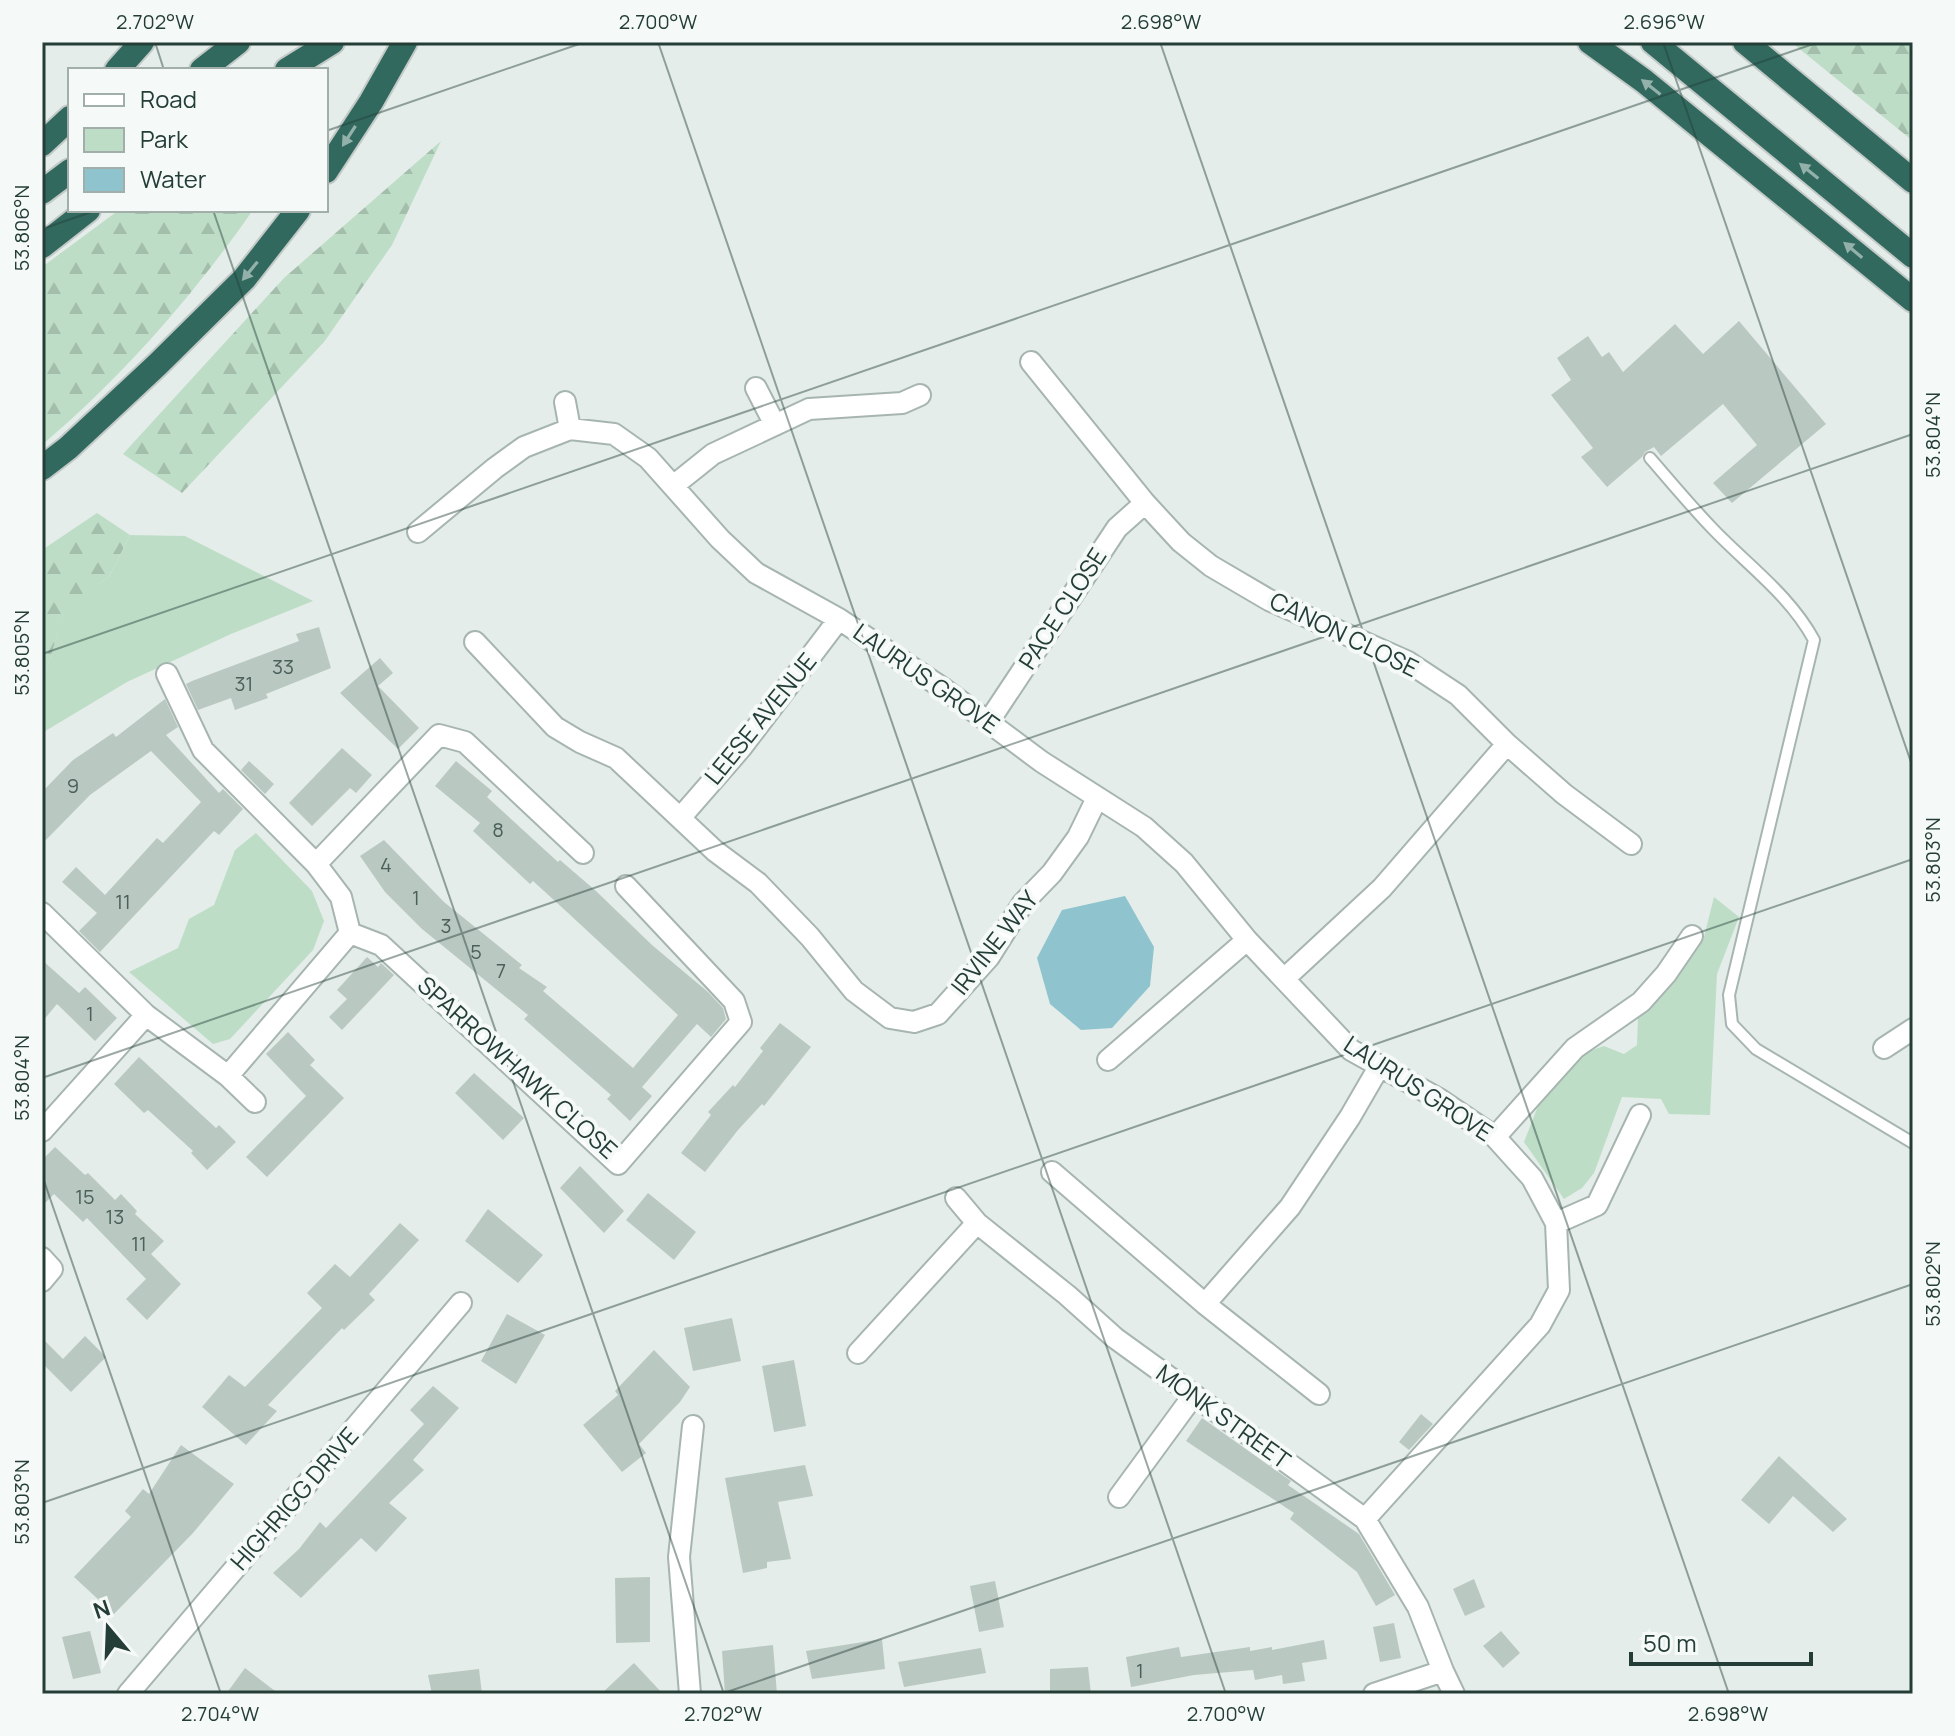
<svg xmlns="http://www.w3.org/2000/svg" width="1955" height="1736" viewBox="0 0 1955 1736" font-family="Manrope,sans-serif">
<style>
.green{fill:#beddc7}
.forest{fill:url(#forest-firs)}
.water{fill:#8fc4cf}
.building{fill:#bac8c2}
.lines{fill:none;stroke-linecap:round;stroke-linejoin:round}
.service-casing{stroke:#a7b5b0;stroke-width:14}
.minor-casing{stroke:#a7b5b0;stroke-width:24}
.motorway-casing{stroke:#c2c9c7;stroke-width:28}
.service{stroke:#fff;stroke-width:10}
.minor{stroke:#fff;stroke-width:20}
.motorway{stroke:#31695e;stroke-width:24}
.oneway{fill:#93b1aa}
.ticks{fill:none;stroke:#243e37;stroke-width:2;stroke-opacity:0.45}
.labels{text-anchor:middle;stroke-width:8;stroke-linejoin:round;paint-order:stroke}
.number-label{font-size:20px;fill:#4a605a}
.street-label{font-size:24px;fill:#243e37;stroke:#f5f9f7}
.neatline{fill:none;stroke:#243e37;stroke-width:3}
.ticks-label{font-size:20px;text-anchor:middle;fill:#243e37}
</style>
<defs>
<pattern id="forest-firs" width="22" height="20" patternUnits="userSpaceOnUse" patternTransform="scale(2)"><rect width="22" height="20" fill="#beddc7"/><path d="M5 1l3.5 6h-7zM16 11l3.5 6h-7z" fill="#a3bfac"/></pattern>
</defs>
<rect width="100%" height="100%" fill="#e4ede9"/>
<!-- green -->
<path class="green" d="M130 535 185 536 313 601 231 634 127 682 42 733V686L66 604 109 577Z
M256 833 312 891 324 921 313 950 230 1039 213 1044 129 972 178 948 189 919 214 905 235 850Z
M1714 897 1739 917 1717 974 1710 1115 1669 1114 1661 1099 1622 1097 1594 1173 1582 1188 1564 1199 1524 1142 1538 1106 1586 1052 1604 1046 1624 1054 1637 1045 1638 1017 1703 941Z"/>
<!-- forest -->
<path class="forest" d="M1791 42H1913V141Z
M441 141 392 245 324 342 182 493 123 454 284 278Z
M119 210H253C193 296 122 377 42 445V267Z
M97 513 130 535 109 577 66 605 42 686V550Z"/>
<!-- water -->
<path class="water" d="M1125 896 1154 947 1150 986 1112 1028 1081 1030 1050 1004 1037 958 1062 910Z"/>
<!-- building -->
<path class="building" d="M1739 321 1826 424 1732 503 1713 483 1757 445 1723 404 1661 456 1654 447 1645 452 1642 457 1607 487 1581 457 1593 448 1551 395 1571 380 1557 358 1588 336 1602 357 1609 352 1623 372 1675 324 1703 354Z
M319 627 331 668 266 694 268 698 235 710 231 698 198 710 186 684 192 681 299 641 296 634Z
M380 658 393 673 378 686 419 728 398 749 340 693Z
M165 699 178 727 166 735 219 793 223 789 243 809 219 835 214 831 100 952 79 931 97 913 62 882 76 867 105 895 157 838 163 843 201 802 151 751 90 795 42 844V792L73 760 113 733 116 737Z
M342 748 372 775 356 793 350 788 312 826 289 803Z
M249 761 274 784 265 794 241 770Z
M456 761 492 791 487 797 558 862 560 860 596 891 652 945 708 992 723 1008 726 1019 711 1037 697 1024 642 1087 652 1096 630 1121 607 1099 611 1095 524 1019 528 1015 422 929 385 892 360 856 384 840 444 902 522 965 519 968 547 987 543 991 633 1068 678 1015 567 912 533 881 530 884 473 831 480 823 435 786Z
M367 957 378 967 381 963 394 975 342 1030 329 1017 347 999 337 990Z
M42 960 79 993 85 987 117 1018 95 1041 57 1004 42 1022Z
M780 1023 811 1047 764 1106 762 1104 738 1130 705 1172 681 1153 711 1115 708 1112 733 1085 735 1087 763 1051 760 1048Z
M288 1032 315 1060 310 1065 344 1098 267 1177 246 1157 306 1096 266 1054Z
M139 1057 216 1128 219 1125 236 1142 207 1170 191 1153 193 1151 148 1110 144 1113 114 1084Z
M474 1073 524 1118 503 1140 455 1093Z
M55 1147 85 1175 88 1173 115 1200 121 1194 137 1211 135 1214 164 1241 151 1254 181 1284 147 1320 126 1299 146 1279 87 1218 83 1222 54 1194 42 1206V1160Z
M580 1166 624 1211 604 1233 560 1188Z
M648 1193 696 1232 674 1260 626 1220Z
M488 1209 543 1255 518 1283 465 1241Z
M400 1223 419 1240 369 1294 375 1300 344 1330 342 1328 268 1405 277 1411 246 1445 202 1407 229 1375 245 1387 322 1308 307 1293 335 1264 350 1277Z
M507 1314 545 1335 516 1384 481 1361Z
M732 1318 741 1361 693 1371 684 1328Z
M85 1336 106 1357 71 1392 42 1363V1338L63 1359Z
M654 1350 690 1387 680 1402 639 1444 646 1453 622 1472 583 1425 618 1395 615 1391Z
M794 1360 806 1426 774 1432 762 1366Z
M433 1386 459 1408 413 1460 424 1470 389 1503 407 1518 376 1552 361 1538 301 1598 273 1573 299 1549 320 1522 326 1528 424 1424 410 1410Z
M1421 1414 1433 1424 1409 1450 1399 1442Z
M1202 1418 1291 1481 1288 1485 1359 1534 1395 1595 1376 1606 1357 1572 1290 1519 1294 1513 1186 1441Z
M181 1445 234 1484 193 1533 114 1614 74 1577 131 1517 125 1511 143 1489 149 1494Z
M1779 1456 1847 1519 1833 1532 1793 1496 1769 1524 1741 1500Z
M805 1465 813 1496 778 1502 791 1559 767 1562V1568L743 1573 725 1478Z
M650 1577V1642L616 1643 615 1578Z
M1474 1579 1485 1607 1465 1616 1453 1589Z
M995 1581 1004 1627 979 1632 970 1586Z
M1394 1623 1401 1658 1380 1662 1373 1627Z
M90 1631 101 1673 73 1679 62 1637Z
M1501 1631 1520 1653 1503 1668 1483 1646Z
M882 1639 885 1669 812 1679 806 1651Z
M1324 1640 1327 1659 1302 1663 1305 1681 1283 1684 1282 1675 1255 1680 1253 1670 1194 1675 1131 1687 1126 1657 1179 1647 1181 1657 1250 1647V1651L1272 1647V1650Z
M773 1645 777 1694H725L722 1651Z
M981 1648 986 1673 904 1687 898 1662Z
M634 1663 663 1694H601Z
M1088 1667 1091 1694H1050V1669Z
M245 1668 279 1694H226Z
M479 1669 482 1694H432L428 1675Z"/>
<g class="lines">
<defs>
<path id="service" d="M1650 458C1670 481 1690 505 1711 527 1747 565 1789 594 1814 640L1729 995 1732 1024 1756 1049 1913 1143"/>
<path id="minor" d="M1031 362 1145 503 1181 542 1211 566 1269 600 1408 662 1458 695 1507 744 1564 794 1631 844
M756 388 775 425
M565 402 570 429
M673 486 713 454 809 409 902 403 920 395
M418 532 495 468 524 447 570 429 614 434 648 458 720 539 756 573 839 619 944 689 1042 762 1144 827 1184 863 1247 940 1351 1050 1439 1099 1495 1137 1532 1178 1556 1223 1559 1290 1540 1325 1365 1519
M475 642 555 727 580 742 616 758 715 851 758 883 810 937 854 991 890 1018 914 1022 938 1014 989 957 1023 903 1052 873 1078 837 1097 798
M167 674 203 750 316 864 341 897 350 933 228 1076
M989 721 1117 528 1145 503
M681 817 741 748 839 619
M316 864 439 735 465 742 583 853
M42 913 146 1015 228 1076 255 1102
M350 933 381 945 618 1164 741 1022 734 1001 626 886
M1284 979 1382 888 1507 744
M1884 1048 1913 1029
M1108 1060 1247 940
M42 1131 146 1015
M1495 1137 1575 1048 1641 1002 1666 974 1692 936
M1052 1172 1205 1304 1319 1394
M956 1198 977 1223 1067 1295 1115 1338 1365 1519 1418 1607 1443 1671 1374 1694
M1556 1223 1597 1205 1640 1115
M42 1258 52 1269 42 1281
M1205 1304 1290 1207 1350 1117 1379 1067
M858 1353 977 1223
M1119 1497 1193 1396
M1443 1671 1454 1694
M128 1694 461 1303
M690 1694 679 1557 693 1426"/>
<path id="motorway" d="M1590 42 1644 81 1913 300
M1653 42 1913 256
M1745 42 1913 181
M117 70 142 42
M202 70 238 42
M287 70 332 42
M42 144 70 118
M326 171 371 102 405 42
M42 192 70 171
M42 246 88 210
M42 468 68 448 157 365 244 279 298 210"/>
</defs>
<!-- service casing -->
<use href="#service" class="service-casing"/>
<!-- minor casing -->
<use href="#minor" class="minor-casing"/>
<!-- motorway casing -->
<use href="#motorway" class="motorway-casing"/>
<!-- service -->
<use href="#service" class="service"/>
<!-- minor -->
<use href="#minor" class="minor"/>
<!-- motorway -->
<use href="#motorway" class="motorway"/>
</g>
<!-- one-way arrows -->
<defs><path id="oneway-solid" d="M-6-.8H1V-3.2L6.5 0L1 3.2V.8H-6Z" transform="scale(2)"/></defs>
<g class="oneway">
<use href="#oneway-solid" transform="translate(1651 87) rotate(-142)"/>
<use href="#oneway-solid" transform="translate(349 136) rotate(123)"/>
<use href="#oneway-solid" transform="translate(1809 171) rotate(-141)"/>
<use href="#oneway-solid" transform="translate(1853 250) rotate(-140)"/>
<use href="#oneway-solid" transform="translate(250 271) rotate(129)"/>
</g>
<!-- ticks -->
<path class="ticks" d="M155 42 164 70M658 42 1226 1694M1160 42 1729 1694M1663 42 1913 768M326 131 585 42M213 210 724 1694M42 229 97 210M42 654 1819 42M42 1078 1913 434M42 1175 221 1694M42 1503 1913 859M721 1694 1913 1284"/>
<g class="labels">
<!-- number labels -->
<g class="number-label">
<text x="283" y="674">33</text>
<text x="244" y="691">31</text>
<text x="73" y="793">9</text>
<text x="498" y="837">8</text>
<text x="386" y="872">4</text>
<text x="416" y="905">1</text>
<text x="123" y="909">11</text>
<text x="446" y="933">3</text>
<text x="476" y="959">5</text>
<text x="501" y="978">7</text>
<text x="90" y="1021">1</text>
<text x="85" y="1204">15</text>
<text x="115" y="1224">13</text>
<text x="139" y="1251">11</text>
<text x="1140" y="1678">1</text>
</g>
<!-- street labels -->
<g class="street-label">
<text transform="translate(1063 609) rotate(-57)" y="8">PACE CLOSE</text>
<text transform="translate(1344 635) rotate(26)" y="8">CANON CLOSE</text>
<text transform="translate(926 679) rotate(35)" y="8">LAURUS GROVE</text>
<text transform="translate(761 719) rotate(-51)" y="8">LEESE AVENUE</text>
<text transform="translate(995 943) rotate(-52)" y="8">IRVINE WAY</text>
<text transform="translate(517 1068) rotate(42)" y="8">SPARROWHAWK CLOSE</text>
<text transform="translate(1418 1089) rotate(33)" y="8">LAURUS GROVE</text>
<text transform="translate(1223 1417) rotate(36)" y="8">MONK STREET</text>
<text transform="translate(295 1499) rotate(-49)" y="8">HIGHRIGG DRIVE</text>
</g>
</g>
<!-- border -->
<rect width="1955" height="1736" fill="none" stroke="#f5f9f7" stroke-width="88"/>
<!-- legend -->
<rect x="68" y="68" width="260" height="144" fill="#f5f9f7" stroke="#a1aeaa" stroke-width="2"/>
<rect x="84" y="94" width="40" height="12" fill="#ffffff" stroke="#a1aeaa" stroke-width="2"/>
<text x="140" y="108" font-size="24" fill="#243e37">Road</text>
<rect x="84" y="128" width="40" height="24" fill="#beddc7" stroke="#a1aeaa" stroke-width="2"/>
<text x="140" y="148" font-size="24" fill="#243e37">Park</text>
<rect x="84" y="168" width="40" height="24" fill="#8fc4cf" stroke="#a1aeaa" stroke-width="2"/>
<text x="140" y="188" font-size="24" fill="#243e37">Water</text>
<!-- north arrow -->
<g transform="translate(108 1628) rotate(341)" stroke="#f5f9f7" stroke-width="6" paint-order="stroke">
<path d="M0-6L14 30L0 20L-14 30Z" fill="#243e37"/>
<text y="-12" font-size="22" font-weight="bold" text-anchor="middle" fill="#243e37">N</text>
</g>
<!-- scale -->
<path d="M1631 1652v12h180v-12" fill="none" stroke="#243e37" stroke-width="4"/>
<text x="1643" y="1652" font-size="24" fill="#243e37" stroke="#f5f9f7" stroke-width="6" paint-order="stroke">50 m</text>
<rect x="44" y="44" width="1867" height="1648" class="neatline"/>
<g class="ticks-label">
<text x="155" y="29">2.702°W</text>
<text x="658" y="29">2.700°W</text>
<text x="1161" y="29">2.698°W</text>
<text x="1664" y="29">2.696°W</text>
<text transform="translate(22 228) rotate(-90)" y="7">53.806°N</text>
<text transform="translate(1933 435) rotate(-90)" y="7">53.804°N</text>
<text transform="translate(22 653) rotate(-90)" y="7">53.805°N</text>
<text transform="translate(1933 860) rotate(-90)" y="7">53.803°N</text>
<text transform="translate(22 1078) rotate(-90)" y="7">53.804°N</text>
<text transform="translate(1933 1284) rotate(-90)" y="7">53.802°N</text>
<text transform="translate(22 1502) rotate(-90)" y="7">53.803°N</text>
<text x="220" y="1721">2.704°W</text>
<text x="723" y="1721">2.702°W</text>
<text x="1226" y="1721">2.700°W</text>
<text x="1728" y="1721">2.698°W</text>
</g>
</svg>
